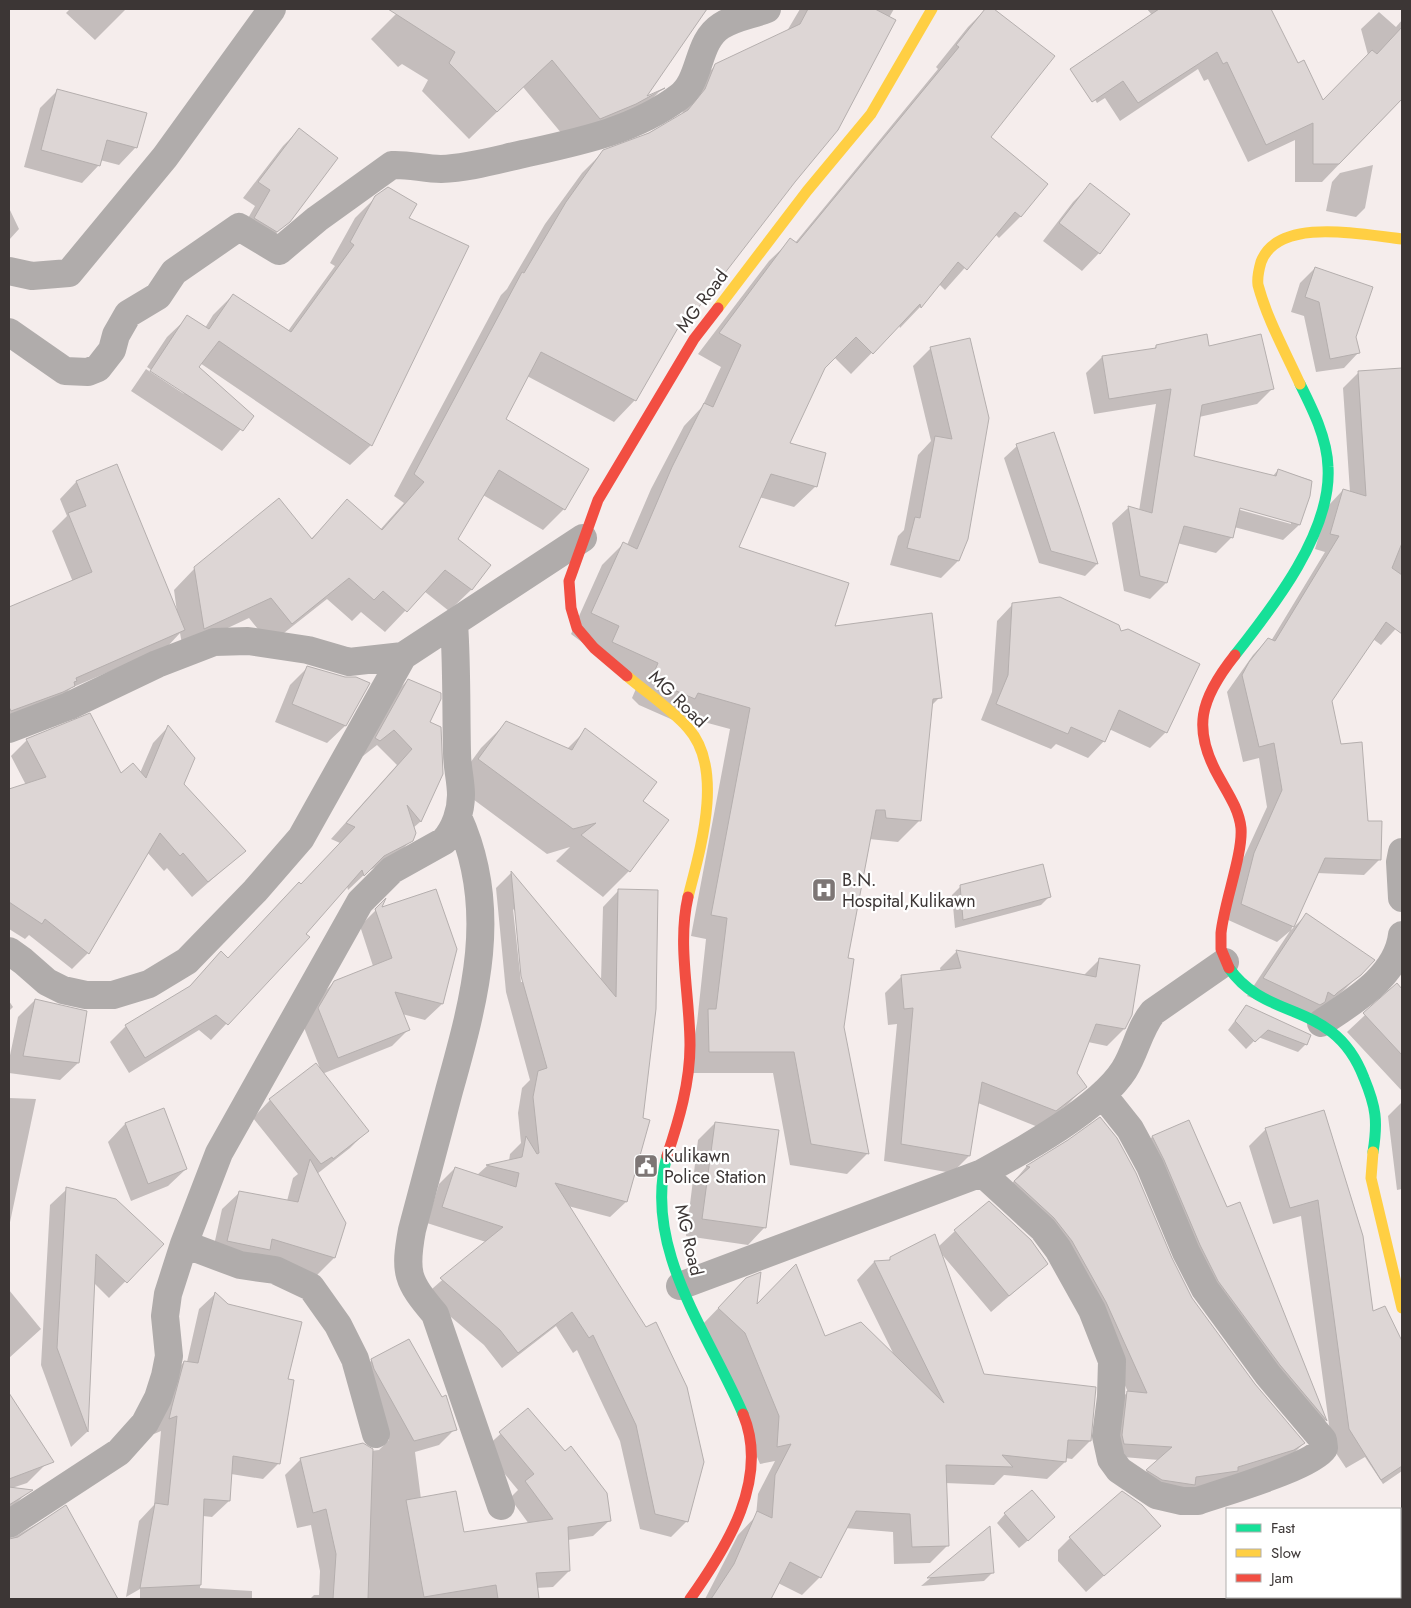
<svg xmlns="http://www.w3.org/2000/svg" width="1411" height="1608" viewBox="0 0 1411 1608" font-family="Jost,sans-serif">
<style>
.shadow{fill:#0003;fill-rule:evenodd}
.building{fill:#ddd6d5;stroke:#b5afae}
.lines{fill:none;stroke-linecap:round;stroke-linejoin:round}
.street{stroke:#b0acab;stroke-width:28}
.fast{stroke:#16e098;stroke-width:11}
.slow{stroke:#ffcf43;stroke-width:11}
.jam{stroke:#f24e42;stroke-width:11}
.labels{text-anchor:middle;stroke-width:4.5;stroke-linejoin:round;paint-order:stroke}
.street-label{font-size:18px;fill:#3c3635;stroke:#fff}
.poi-label{font-size:18px;fill:#3c3635;stroke:#fff;text-anchor:start}
</style>
<rect width="100%" height="100%" fill="#f5edec"/>
<!-- shadow -->
<path class="shadow" d="M70 9H126L95 40 66 13Z
M401 9H705L644 99 659 92 636 115 572 146 523 87 469 139 422 91 428 80 402 64 398 67 371 39Z
M800 9H894L794 181 690 316 673 333 635 400 614 422 527 376 505 420 564 509 543 530 483 495 456 539 490 565 471 590 449 611 424 591 385 632 361 612 352 621 327 599 270 644 249 618 183 649 180 633 167 647 71 688 57 702 9 722V608L73 582 52 531 67 516 60 499 76 482 116 466 177 612 174 590 195 568 311 539 348 501 380 530 404 503 394 496 501 295 507 289 545 224 582 173 603 152 631 142 681 116 694 87 716 65 787 31Z
M986 9H992L1054 56 989 137 1046 184 1020 217 999 238 995 234 945 290 939 284 920 307 900 328 899 325 851 374 834 357 824 367 789 443 816 486 794 507 759 497 737 548 833 627 940 697 931 706 919 821 898 842 869 839 847 959 843 1027 868 1153 847 1174 790 1165 773 1073H688L697 1023 706 939 691 936 730 729 678 715 673 720 639 705 632 698 638 684 571 634 602 565 623 544 627 545 651 489 684 426 702 407 721 367 698 354 769 261 791 240 795 243 938 69 936 67 968 27Z
M1147 9H1270L1298 64 1323 102 1368 55 1361 29 1379 12 1396 27 1402 20V99L1322 182H1295V140L1248 162 1208 79 1204 81 1198 69 1120 121 1105 98 1097 103 1078 71 1152 15Z
M57 91 136 147 119 165 100 160 99 165 82 183 24 167 40 108Z
M299 130 289 221 272 237 239 234 255 206 243 198 283 146Z
M1373 165 1365 208 1356 217 1326 211 1332 182 1340 173Z
M1090 185 1129 214 1099 253 1082 271 1043 241 1073 202Z
M376 197 408 218 371 445 350 465 200 363 197 367 252 416 222 451 131 391 146 369 184 394 180 389 147 367 167 337 188 317 205 328 213 315 233 295 288 331 335 266 330 263 355 218Z
M9 208 19 229 9 240Z
M1315 268 1355 337 1358 353 1344 368 1316 372 1304 316 1291 312 1300 283Z
M970 339 958 561 941 578 890 565 898 536 904 530 918 455 931 441 913 366 931 348Z
M1156 346 1208 347 1272 389 1257 404 1199 417 1193 457 1272 477 1278 470 1311 480 1299 525 1283 540 1234 527 1232 537 1216 553 1177 543 1166 583 1150 599 1124 591 1112 523 1128 508 1139 511 1156 404 1094 414 1086 373 1102 357 1154 349ZM1234 506 1291 522V524L1233 508Z
M1402 369V622L1381 645 1373 639 1331 701 1340 745 1380 859 1364 875 1317 873 1291 930 1306 915 1360 974 1342 992 1306 1019 1247 996 1290 931 1277 942 1226 919 1238 870 1267 807 1259 758 1243 762 1227 692 1253 655 1268 639 1271 641 1325 552 1315 549 1328 506 1343 490 1350 492 1343 388 1359 372Z
M1054 434 1097 564 1085 576 1039 563 1004 458 1017 446Z
M1013 604 1166 732 1150 748 1109 729 1104 741 1088 758 1056 744 1051 749 981 720 992 692 997 621Z
M308 667 368 684 345 726 327 743 275 722 290 685Z
M408 680 429 723 442 774 420 822 413 828 412 840 395 856 367 872 348 890 347 886 304 934 308 937 211 1040 199 1030 129 1073 110 1042 126 1026 187 989 221 953 228 959 283 899 299 883 301 886 340 843 331 839 397 765 377 745 363 756 360 755 392 696Z
M89 715 121 775 140 773 153 743 168 727 183 784 244 851 192 897 167 868 164 871 147 852 88 953 72 969 29 935 25 939 9 929V790L26 785 11 756 27 740Z
M506 723 567 749 586 730 641 801 629 871 603 897 556 861 570 847 547 854 454 785 481 748Z
M511 873 601 981 603 907 618 891 626 1202 610 1217 568 1206 687 1521 671 1537 640 1529 620 1441 577 1350 573 1353 556 1326 502 1368 484 1345 425 1295 486 1242 427 1223 439 1184 455 1168 477 1175 487 1166 509 1161 510 1154 521 1143 518 1113 522 1088 530 1080 506 992 496 888ZM513 909 516 912 523 982H521Z
M961 886 1049 897 1041 905 955 928 952 895Z
M382 904 379 909 442 1004 425 1020 402 1014 409 1029 392 1046 322 1074 367 1131 350 1148 317 1174 344 1223 334 1258 317 1275 211 1259 222 1209 240 1192 287 1201 293 1178 298 1174 253 1118 270 1100 321 1071 303 1025 318 999 334 982 373 966 360 926Z
M957 951 1083 976 1099 960 1124 1029 1107 1046 1088 1042 1076 1074 1085 1087 1068 1104 1038 1127 978 1103 969 1156 952 1173 884 1161 897 1024 888 1025 885 993 902 976 941 972 940 968Z
M1397 985 1402 991V1091L1347 1032Z
M35 1000 78 1063 60 1080 9 1073V1060L18 1017Z
M9 1001 13 1007 9 1011Z
M1246 1006 1306 1044 1298 1052 1258 1037 1246 1049 1228 1030Z
M9 1098 36 1099 9 1227Z
M1402 1102V1189L1397 1190 1388 1116Z
M164 1110 186 1169 168 1186 131 1201 108 1142 125 1124Z
M1323 1112 1372 1313 1384 1307 1402 1344V1471L1383 1484 1365 1457 1346 1468 1332 1447 1301 1216 1273 1224 1249 1146 1266 1129Z
M1189 1122 1227 1209 1239 1203 1326 1420 1311 1435 1137 1153 1152 1137Z
M715 1123 765 1227 748 1245 686 1236 698 1140Z
M1069 1141 1170 1259 1191 1299 1254 1385 1304 1443 1291 1456 1223 1484 1191 1488 1134 1483 1159 1460 1111 1456 1114 1405 1128 1392 1093 1316 1002 1195 1026 1167Z
M67 1189 162 1244 109 1298 94 1283 87 1432 71 1447 41 1365 50 1205Z
M955 1231 1047 1263 991 1312 939 1251 983 1376 1090 1441 1072 1459 1065 1458V1462L1047 1479 1004 1475 994 1485 945 1483 948 1545 930 1563 894 1564 893 1532 845 1528 820 1577 802 1595 778 1583 769 1599H705L738 1535 756 1516 758 1494 775 1461 760 1464 701 1326 729 1297 824 1337 894 1355 857 1280 874 1262H887L891 1258 938 1247Z
M9 1290 41 1329 9 1358Z
M215 1294 287 1380 279 1463 263 1479 231 1474 229 1501 212 1517 203 1516 200 1588 252 1591V1599H140V1589L126 1597 139 1521 154 1505 161 1431 154 1434 168 1378 184 1362H187L199 1309Z
M372 1360 455 1429 439 1445 415 1452 421 1499 463 1533 529 1524 510 1498 518 1490 484 1449 528 1409 610 1520 593 1536 568 1540 569 1571 553 1587 536 1588 538 1599H310L314 1595H319L320 1571 311 1525 297 1528 285 1475 301 1459 379 1450 389 1440 358 1385 356 1376Z
M9 1395 45 1451V1465L27 1483 12 1488 30 1490 9 1510Z
M66 1507 114 1596 111 1599H9V1540Z
M1005 1514 1045 1526 1019 1548 997 1523Z
M1159 1526 1086 1592 1058 1561V1550L1076 1532Z
M989 1528 992 1573 984 1581 921 1586Z
M1402 1572V1599H1347L1352 1597H1400V1573Z"/>
<!-- building -->
<path class="building" d="M388 9H707L647 96 665 88 636 104 600 119 552 60 497 112 449 63 455 52Z
M808 9H875L896 20 838 130 795 182 691 317 686 314 636 401 541 352 506 419 589 469 565 510 499 470 458 539 491 565 472 590 445 570 407 612 383 591 374 600 349 578 292 624 271 598 204 629 194 567 279 498 312 539 347 499 382 530 424 482 414 474 522 272 524 273 566 202 603 150 649 133 688 110 705 89 715 64 800 24Z
M985 9H994L1055 56 991 137 1048 184 1021 217 1015 212 967 270 958 262 921 308 920 304 873 354 856 337 825 368 790 443 826 453 817 487 771 474 739 547 849 583 835 626 932 613 942 698 933 699 921 821 886 818 885 810H876L848 958 854 959 844 1027 869 1154 811 1144 794 1052H709L708 1009H716L727 918 711 915 750 708 698 693 695 699 660 684 652 677 658 663 612 642 619 626 591 613 623 542 637 549 672 467 704 403 713 407 741 345 719 333 790 238 797 243 959 47 956 45Z
M1159 9H1271L1298 63 1304 60 1323 100 1372 50 1377 54 1402 27V99L1339 164H1313V123L1266 145 1227 62 1223 64 1217 52 1138 103 1123 81 1092 102 1070 69Z
M57 89 147 113 137 148 107 140 100 166 41 150Z
M299 128 338 158 290 222 277 232 254 218 270 190 258 182Z
M1090 183 1130 214 1100 254 1059 223Z
M388 187 417 204 409 218 469 246 372 446 219 341 199 367 254 416 243 431 150 371 187 315 209 329 233 294 291 332 354 245 350 242 375 196Z
M1315 267 1373 287 1356 337 1360 353 1330 359 1319 302 1305 297Z
M1207 334 1209 346 1261 334 1274 389 1202 405 1194 456 1276 476 1278 469 1312 481 1310 496 1300 525 1240 508 1233 538 1184 526 1167 583 1140 576 1128 506 1152 513 1171 389 1109 399 1102 356 1156 348V345Z
M970 338 989 418 968 539 959 561 907 548 915 517 920 518 935 436 952 439 930 347Z
M1402 368V543L1392 568 1402 575V634L1386 622 1332 701 1341 744 1362 742 1368 821H1382L1381 860 1325 858 1294 927 1241 904 1254 853 1282 790 1274 743 1259 747 1242 675 1249 662 1268 638 1275 641 1339 536 1330 534 1343 489 1366 496 1358 371Z
M1054 432 1080 508 1098 564 1051 551 1016 444Z
M117 464 185 630 76 678 77 681 74 682 75 686 63 692 11 711 9 707V607L92 572 68 513 86 506 76 481Z
M1060 597 1119 625 1121 631 1128 629 1200 664 1167 733 1119 710 1105 742 1071 727 1068 734 996 704 1008 675 1012 603Z
M307 666 345 677H356L370 683 346 726 292 704Z
M408 679 441 693V699L430 722 441 727 443 774 421 822 407 805 416 833 413 841 384 856 364 876 362 870 306 934 310 937 228 1025 216 1015 145 1058 125 1025 190 986 221 951 228 958 299 882 301 884 355 827 346 823 412 749 394 730 380 741 375 738Z
M90 713 121 773 133 763 146 778 168 725 195 758 184 784 246 851 208 882 183 853 180 856 160 833 89 954 45 919 42 924 9 902V789L46 777 26 739Z
M506 721 572 750 585 728 657 782 643 801 669 820 630 872 581 835 596 823 573 829 478 759Z
M1043 864 1051 897 963 920 960 885Z
M511 871 616 997 618 889 658 890 656 1009 643 1118 650 1120 627 1202 555 1183 646 1327 656 1322 687 1387 704 1462 688 1522 655 1514 636 1425 593 1335 589 1338 572 1312 518 1353 500 1330 440 1278 503 1227 442 1207 455 1167 516 1187 519 1173 486 1165 522 1157 526 1136 537 1154 539 1153 533 1097 538 1071 547 1068 521 976Z
M436 889 457 949 443 1004 395 992 410 1030 338 1058 318 1008 334 981 392 958 375 909 386 898 382 907Z
M1306 913 1375 960 1361 975 1337 993 1334 996 1328 992 1325 1002 1320 1005 1263 978Z
M956 950 1096 977 1099 958 1140 965 1132 1015 1125 1029 1096 1024 1077 1073 1087 1087 1056 1111 982 1082 970 1156 901 1144 913 1008 904 1009 901 975 961 968Z
M1397 983 1402 989V1055L1363 1013Z
M35 999 87 1011 79 1063 23 1056Z
M1246 1005 1311 1035 1307 1045 1268 1030 1255 1042 1235 1021Z
M316 1063 369 1131 333 1159 332 1157 321 1164 269 1099Z
M164 1108 187 1169 148 1184 125 1123Z
M1324 1110 1363 1236 1373 1311 1385 1306 1402 1341V1466L1381 1480 1349 1429 1318 1200 1290 1208 1265 1128Z
M1100 1117 1117 1138 1136 1173 1172 1258 1192 1298 1255 1384 1305 1443 1294 1450 1238 1467V1471L1196 1477 1195 1485 1162 1480 1146 1470 1172 1447 1124 1444 1122 1435 1127 1391 1147 1393 1106 1302 1072 1241 1054 1218 1014 1181 1030 1167 1026 1166 1068 1140Z
M1189 1120 1227 1207 1240 1202 1327 1421 1280 1365 1218 1281 1200 1245 1164 1160 1152 1136Z
M715 1122 779 1130 766 1228 702 1219Z
M310 1159 346 1223 335 1258 272 1239 270 1250 227 1241 239 1191 298 1202Z
M66 1187 116 1199 164 1244 127 1283 96 1254 88 1432 57 1348Z
M989 1201 1031 1240 1048 1264 1009 1296 954 1230Z
M935 1234 984 1374 1096 1387 1091 1441 1068 1440 1066 1462 1002 1455 1013 1467 946 1465 949 1546 912 1547 910 1514 856 1511 821 1578 790 1562 771 1599H711L734 1564 757 1511 772 1518 775 1475 791 1444 777 1447 779 1416 745 1333 718 1308 746 1278 761 1272 757 1304 796 1264 825 1336 861 1322 944 1403 874 1261 890 1260V1257Z
M215 1292 228 1304 302 1322 288 1379 294 1380 280 1464 233 1456 230 1501 204 1499 201 1585 140 1588 155 1503 168 1505 177 1416 169 1419 172 1406 184 1361 198 1363Z
M409 1339 442 1397 446 1395 457 1430 414 1441 374 1369 371 1359Z
M9 1393 54 1462 9 1479Z
M528 1408 565 1451 571 1446 607 1493 611 1521 568 1527 570 1571 536 1573 539 1599H498L496 1585 424 1597 406 1500 456 1491 464 1532 553 1519 525 1481 534 1474 499 1432Z
M363 1443 373 1449 368 1599H333L336 1554 326 1509 313 1513 300 1458Z
M9 1487 33 1490 9 1505Z
M1032 1490 1055 1517 1028 1541 1004 1513Z
M1122 1491 1142 1505 1161 1526 1104 1576 1069 1537Z
M66 1505 118 1599H9V1539L18 1537Z
M990 1526 994 1573 927 1578Z"/>
<g class="lines">
<!-- street -->
<path class="street" d="M9 271 32 276 69 273 165 157 272 9
M9 332 65 371 88 372 98 368 112 350 116 335 128 314 158 296 174 272 239 227 279 251 317 219 392 165C408 164 425 169 441 169 469 168 496 160 523 154 577 142 634 131 679 97 702 80 696 42 721 26 735 17 752 15 767 9
M9 729 69 706 157 664 214 642 248 641 308 650 349 662 403 656 583 538
M458 817C500 909 475 998 449 1091 437 1137 424 1184 412 1230 404 1273 407 1281 435 1314L501 1506
M1402 852 1400 862 1402 898
M9 951 23 961 47 982 63 990 86 995H113L149 984 187 961 255 891 301 838 403 656
M1321 1023C1352 1002 1397 977 1402 935
M982 1173 1043 1229 1058 1249 1092 1310 1112 1361 1111 1397 1106 1436 1111 1459 1119 1470 1156 1495 1182 1501H1198C1223 1492 1312 1467 1324 1448L1323 1440 1268 1375 1205 1289 1186 1252 1150 1166 1130 1129 1103 1095
M184 1244 240 1265 275 1270 311 1287 338 1325 355 1359 376 1434
M680 1286 982 1173C1022 1151 1100 1108 1124 1070 1136 1051 1139 1029 1153 1012L1225 962
M9 1524 119 1452 145 1423 158 1398 165 1376 169 1356 165 1316 168 1294 184 1244 219 1153 360 902 392 870 444 841C455 829 461 811 461 795 461 781 457 767 457 753 456 710 457 667 454 623
M1400 1536 1402 1534
M1298 1599 1299 1597"/>
<!-- fast -->
<path class="fast" d="M1235 655C1273 607 1332 532 1328 467 1327 438 1313 410 1300 384
M1229 968C1267 1023 1334 999 1364 1078 1376 1107 1378 1121 1373 1152
M667 1156C642 1248 709 1334 743 1414"/>
<!-- slow -->
<path class="slow" d="M718 308 807 191 871 114 932 9
M1300 384C1286 353 1267 319 1258 285 1257 278 1259 269 1261 262 1278 216 1364 235 1402 239
M627 676C647 693 671 709 688 728 725 769 700 850 688 897
M1373 1152 1371 1178 1402 1308"/>
<!-- jam -->
<path class="jam" d="M627 676 594 648 577 628 571 608 569 581 598 500 694 339 718 308
M1229 968 1221 949V933C1224 903 1243 854 1241 828 1239 810 1229 795 1220 779 1191 729 1200 699 1235 655
M667 1156C679 1120 690 1083 690 1045 690 996 677 945 688 897
M690 1599C727 1547 770 1479 743 1414"/>
</g>
<!-- icons -->
<defs>
<symbol id="hospital-square" viewBox="-11 -11 22 22"><rect x="-9" y="-9" width="18" height="18" rx="4" fill="#7d7675" stroke="#fff"/><path d="M-5-5h3v3.5h4V-5h3V5h-3V1.5h-4V5h-3Z" fill="#fff"/></symbol>
<symbol id="civic-square" viewBox="-11 -11 22 22"><rect x="-9" y="-9" width="18" height="18" rx="4" fill="#7d7675" stroke="#fff"/><path d="M-.6-6.5H3V-4.5H.6V-3L4-1V1h2V6H-6V1h2V-1L-.6-3ZM-1.2 2.5V6h2.4V2.5Z" fill="#fff"/></symbol>
</defs>
<g fill-rule="evenodd">
<use href="#hospital-square" x="810" y="876" width="28" height="28"/>
<use href="#civic-square" x="632" y="1152" width="28" height="28"/>
</g>
<g class="labels">
<!-- street labels -->
<g class="street-label">
<text transform="translate(702 301) rotate(-53)" y="6">MG Road</text>
<text transform="translate(678 699) rotate(44)" y="6">MG Road</text>
<text transform="translate(689 1240) rotate(77)" y="6">MG Road</text>
</g>
<!-- poi labels -->
<g class="poi-label">
<text x="842" y="886">B.N.<tspan x="842" dy="21">Hospital,Kulikawn</tspan></text>
<text x="664" y="1162">Kulikawn<tspan x="664" dy="21">Police Station</tspan></text>
</g>
</g>
<!-- border -->
<rect width="1411" height="1608" fill="none" stroke="#3c3635" stroke-width="20"/>
<!-- legend -->
<rect x="1226" y="1508" width="175" height="90" fill="#ffffff" stroke="#b1afae"/>
<rect x="1236" y="1524" width="25" height="8" fill="#16e098" stroke="#b1afae"/>
<text x="1271" y="1533" font-size="15" fill="#3c3635">Fast</text>
<rect x="1236" y="1549" width="25" height="8" fill="#ffcf43" stroke="#b1afae"/>
<text x="1271" y="1558" font-size="15" fill="#3c3635">Slow</text>
<rect x="1236" y="1574" width="25" height="8" fill="#f24e42" stroke="#b1afae"/>
<text x="1271" y="1583" font-size="15" fill="#3c3635">Jam</text>
</svg>
